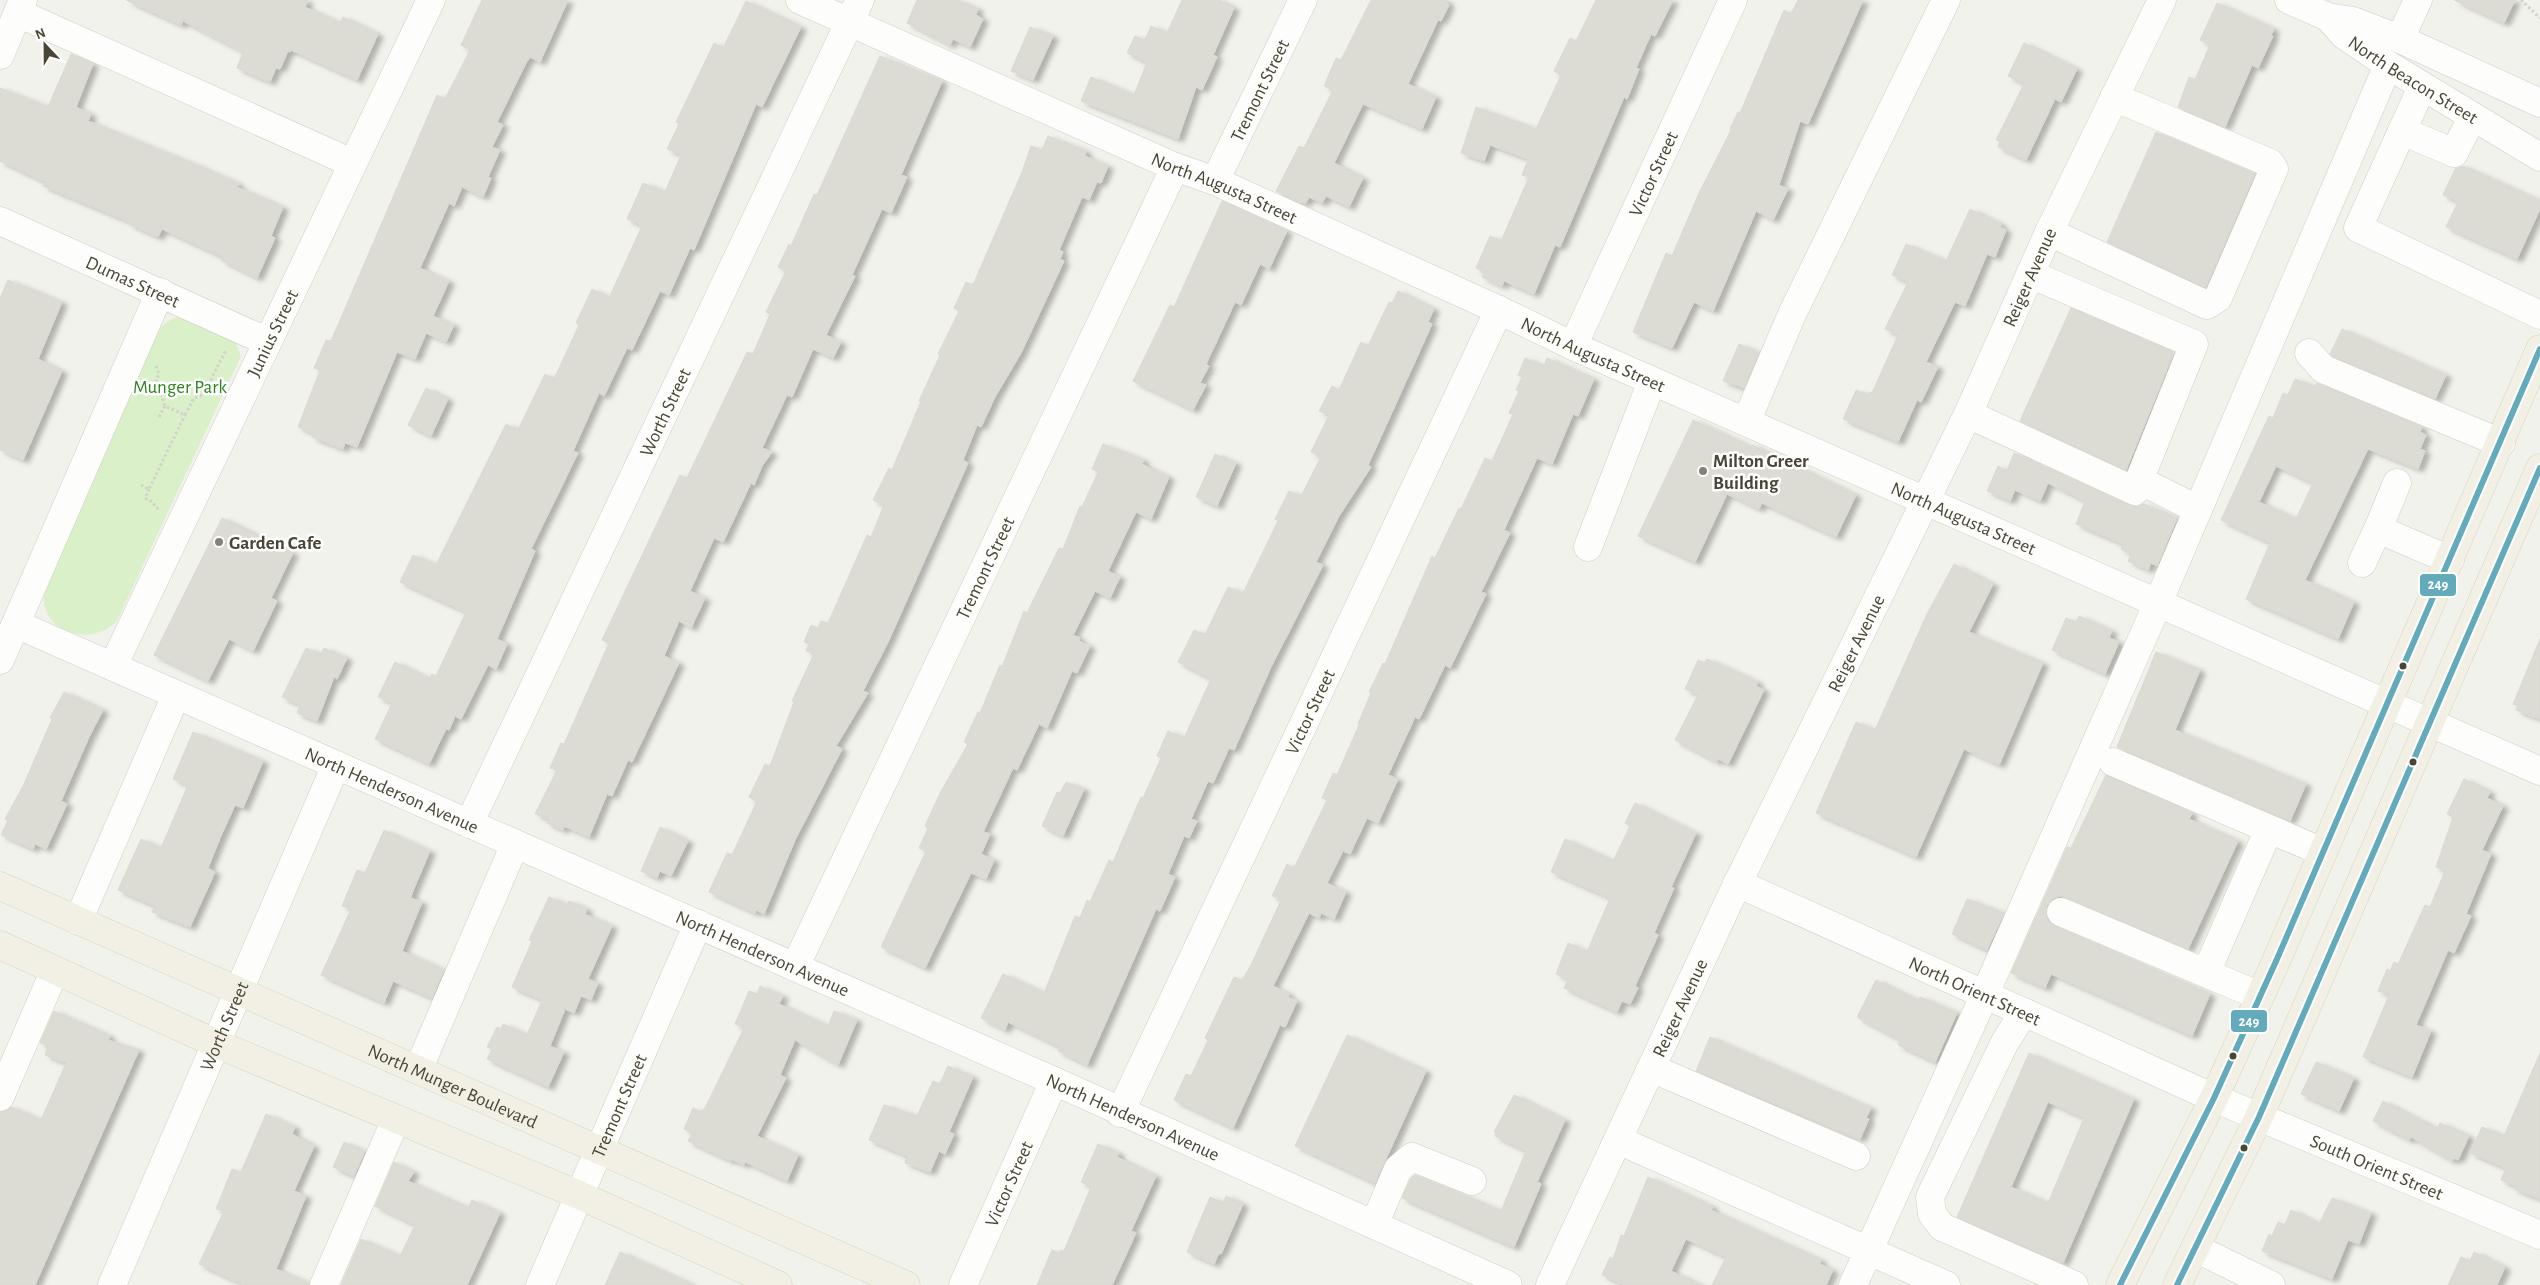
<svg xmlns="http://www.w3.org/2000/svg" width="2540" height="1285" viewBox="0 0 2540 1285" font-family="'Alegreya Sans',sans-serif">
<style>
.green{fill:#d9f0c9}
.building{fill:#dcdbd4;stroke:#dbd9d0;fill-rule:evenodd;filter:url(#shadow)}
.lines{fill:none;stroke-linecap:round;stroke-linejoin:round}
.minor-casing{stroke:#cecdc6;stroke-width:29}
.major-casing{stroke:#d6d4b7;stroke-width:29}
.path{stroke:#d2d2ca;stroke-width:3;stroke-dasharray:2.5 2.5;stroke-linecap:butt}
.minor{stroke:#fdfdfc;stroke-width:28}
.major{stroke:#f2f0e4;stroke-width:28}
.bus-1-casing{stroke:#fff;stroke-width:10}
.bus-1{stroke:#63aabb;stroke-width:6}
.poi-dot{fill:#858276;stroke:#fff;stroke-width:2}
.bus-dot{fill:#4a4636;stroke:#fff;stroke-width:2}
.labels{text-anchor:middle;stroke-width:5;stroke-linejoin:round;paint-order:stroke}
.street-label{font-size:19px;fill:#4a4636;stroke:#fff}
.park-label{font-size:19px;fill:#338421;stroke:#fff}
.poi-label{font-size:19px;font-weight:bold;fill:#4a4636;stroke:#fff;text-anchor:start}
.line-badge{stroke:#fff;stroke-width:2}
.badge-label{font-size:14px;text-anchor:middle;font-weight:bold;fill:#fff}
</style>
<defs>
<filter id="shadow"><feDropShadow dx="5.5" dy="3" stdDeviation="2.5" flood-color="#0004"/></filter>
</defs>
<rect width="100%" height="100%" fill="#f2f2ec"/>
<!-- green -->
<path class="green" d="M180 317 235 341 241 356 117 621C88 650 35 630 45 587L143 361C152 343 158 320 180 317Z"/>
<!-- building -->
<path class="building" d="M126 0H308L305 7 340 23 343 17 378 34 357 80 291 50 290 52 288 51 280 69 276 68 270 82 237 68 243 52 183 21 181 25Z
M482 0H568L540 62 530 57 526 63 497 122 503 125 492 147 500 150 488 177 491 178 483 197 462 187 454 206 449 203 420 268 449 281 433 316 454 325 446 342 426 333 415 359 397 352 357 447 345 443 343 449 312 437 313 433 298 427 320 370 314 368 326 340 331 341 437 95 445 99 470 50 461 45Z
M917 0H957L978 9 976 15 983 19 970 47 953 39 950 45 907 23Z
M1182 0H1219L1234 8 1213 55 1217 57 1202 90 1196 87 1178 139 1081 101 1091 77 1134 95 1147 62 1127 53 1135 36 1145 40 1151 26 1167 33Z
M1371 0H1447L1446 3 1449 5 1441 21 1438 20 1408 84 1436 97 1422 129 1363 104 1334 163 1363 178 1349 207 1326 196 1322 203 1309 197 1306 203 1300 202 1276 191 1299 146 1304 148 1333 90 1324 86 1336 58 1341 60Z
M1596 0H1673L1655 36 1651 34 1636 68 1639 69 1627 99 1624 97 1560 247 1555 245 1534 294 1504 281 1502 286 1482 277 1484 272 1476 268 1490 236 1501 241 1529 177 1522 175 1528 159 1490 145 1484 161 1461 153 1476 107 1536 129 1561 75 1554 71 1570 38 1576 41Z
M1798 0H1863L1808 124 1800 121 1779 185 1788 189 1773 220 1756 211 1713 311 1694 302 1672 348 1633 332 1666 253 1672 256 1699 193 1731 130 1730 129 1738 112 1740 113 1784 10 1791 14Z
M2454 0H2515L2504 23Z
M746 1 801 27 762 107 756 104 694 250 690 248 669 295 660 291 632 350 627 348 604 396 599 393 573 451 578 453 531 549 535 551 497 639 507 644 496 669 488 665 461 719 455 716 449 730 446 729 429 764 375 739 392 703 378 697 395 662 429 679 432 674 436 676 466 612 400 582 413 555 436 565 506 424 518 430 545 374 554 379 579 325 576 323 592 289 609 298 642 226 627 219 643 183 665 192 681 155 667 149 679 124 676 122 714 43 723 48Z
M2217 3 2274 29 2271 35 2273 36 2258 68 2252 65 2225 127 2178 107 2189 77 2195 80 2210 45 2200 40Z
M1030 27 1053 36 1033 80 1011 71Z
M2024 43 2077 69 2061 102 2055 99 2026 160 1998 147 2000 141 1996 140 2024 84 2008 76Z
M71 54 93 64 76 107 91 114 88 121 199 166 239 184 237 187 283 207 271 236 275 238 257 278 221 260 223 257 162 229 158 237 129 224 130 222 43 186 45 182 0 161V88L48 107Z
M880 56 942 81 901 175 907 177 891 213 882 209 852 275 855 276 826 335 841 342 833 358 813 349 792 397 787 395 762 448 772 452 762 466 754 485 751 483 723 542 714 538 690 591 705 598 691 628 679 621 664 656 679 663 632 762 628 760 612 796 607 794 589 837 564 826 563 830 547 823 548 819 535 814 557 770 550 768 561 743 564 744 609 643 602 640 680 475 687 478 747 352 753 354 770 314 766 312 786 271 778 267 789 244 791 246 814 194 817 195Z
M2156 132 2255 174 2206 287 2107 242Z
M1048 136 1086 151 1085 156 1108 166 1101 183 1097 182 1089 200 1082 197 1059 250 1063 252 1060 259 1064 261 1021 353 995 397 981 427 977 425 963 460 968 463 889 640 863 691 868 693 836 746 842 749 795 840 764 914 756 910 755 913 709 892 727 853 732 855 757 801 749 797 765 764 770 766 794 702 792 701 814 654 806 651 809 644 804 642 811 625 818 628 821 621 828 623 867 535 871 537 884 505 873 500 889 468 892 470 921 401H919L940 355 938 354 959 311 954 308 966 282 973 285 1022 172 1031 146 1042 150Z
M2463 166 2540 201V209L2517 259 2446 227 2458 202 2443 195 2455 169Z
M1222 201 1287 231 1269 269 1260 264 1241 305 1235 302 1206 364 1209 366 1200 383 1206 385 1193 410 1133 381 1170 305 1174 307Z
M1970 209 2001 224 2000 227 2006 230 1995 257 1987 254 1965 306 1955 302 1926 362 1938 367 1921 402 1917 400 1898 442 1843 419 1856 390 1868 395 1870 392 1872 393 1898 335 1885 329 1908 282 1892 275 1906 244 1946 261Z
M8 280 62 302 38 359 62 371 23 460 0 450V298Z
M1398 291 1434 309 1428 322 1432 324 1368 465 1371 467 1339 516 1316 562 1323 565 1271 667 1234 750 1229 748 1213 783 1208 781 1191 819 1197 821 1189 838 1184 836 1168 874 1175 877 1160 911 1156 909 1087 1065 1058 1051 1060 1047 1008 1022 1005 1030 981 1018 1003 974 1044 993 1075 916 1080 918 1087 900 1090 902 1109 860 1113 862 1141 797 1143 798 1161 758 1157 756 1168 731 1184 738 1211 679 1178 662 1194 630 1205 635 1228 587 1243 593 1278 521 1275 519 1289 491 1301 496 1321 457 1311 452 1329 415 1319 411 1332 386 1339 390 1361 342 1368 346 1389 302 1392 303Z
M2071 308 2174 352 2126 470 2020 421Z
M2342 329 2446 375 2435 399 2332 356 2330 354Z
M1739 344 1759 353 1744 388 1723 381Z
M1525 358 1544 366 1547 358 1594 379 1578 416 1573 414 1552 464 1537 458 1504 530 1510 533 1481 592 1486 594 1450 668 1445 665 1419 719 1415 717 1388 775 1398 779 1378 823 1367 818 1350 854 1343 851 1327 883 1346 892 1334 919 1321 913 1319 918 1309 913 1273 986 1289 994 1288 997 1297 1001 1285 1027 1280 1025 1233 1128 1174 1100 1186 1074 1191 1076 1208 1040 1205 1038 1234 977 1242 980 1251 965 1281 900 1272 896 1287 864 1294 868 1327 800 1322 798 1333 773 1337 775 1359 725 1358 724 1371 693 1369 692 1383 663 1385 664 1432 556 1435 558 1459 508 1461 509 1485 458 1492 461 1513 414 1509 413 1519 391 1516 390 1522 377 1518 375Z
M2295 379 2315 387 2317 383 2422 427 2420 432 2426 435 2420 449 2425 451 2418 469 2368 449 2305 580 2354 602 2338 639 2246 599 2270 543 2221 520 2269 416 2273 418 2283 393 2288 395ZM2276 466 2313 483 2296 519 2259 502Z
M426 388 448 399 431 436 408 425Z
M1693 420 1751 447 1752 445 1856 495 1836 537 1762 503 1759 509 1727 494 1695 562 1638 536Z
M1103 444 1144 460 1142 464 1169 477 1151 519 1136 512 1108 571 1120 577 1110 598 1095 591 1073 635 1080 638 1079 641 1090 646 1077 673 1072 671 1047 728 1039 724 1017 770 1013 768 983 832 990 834 981 854 994 860 986 879 971 873 925 968 881 947 926 851 919 848 928 828 925 826 940 793 968 744 964 742 978 712 980 713 1000 665 1002 667 1024 611 1027 613 1059 548 1063 549 1080 506 1082 507 1098 472 1092 469Z
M2014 453 2128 505 2136 507 2144 504 2177 518 2157 566 2151 563 2148 570 2128 561 2131 554 2121 549 2123 544 2076 524 2085 501 2048 483 2040 501 2015 490 2010 501 1987 491 1998 466 2007 471Z
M1215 454 1236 463 1217 506 1196 497Z
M222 518 293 553 271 598 277 601 253 651 229 639 208 681 154 655Z
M1954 564 1993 584 1969 632 2043 663 1999 765 1964 749 1916 857 1816 813 1856 722 1875 730 1927 614Z
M2079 616 2112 631 2109 638 2119 642 2105 674 2052 650 2066 618 2076 622Z
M2540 639V719L2516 710 2518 706 2513 704Z
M306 648 321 654 324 648 347 658 337 679 334 677 317 721 297 713 300 705 282 697Z
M2156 652 2200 670 2175 730 2306 784 2290 821 2117 747Z
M1707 659 1758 682 1756 686 1764 690 1728 764 1718 759 1717 762 1675 740 1698 695 1685 689 1698 660 1705 663Z
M64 692 103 710 89 737 61 801 67 804 46 849 35 844 33 849 1 835 8 820 5 819 24 784 52 719 50 718Z
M193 732 263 761 243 808 235 805 220 838 208 868 215 872 190 927 152 912 155 906 118 890 141 839 161 848 188 785 173 779Z
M2106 775 2192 813 2189 819 2238 841 2188 949 2067 898 2060 896 2052 899 2046 906V913L2048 921 2055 926 2210 994 2192 1036 2051 974 2045 988 2011 973 2067 847 2071 848Z
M2464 779 2490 792 2487 798 2503 806 2482 850 2491 854 2466 914 2471 916 2454 953 2448 950 2416 1025 2431 1031 2412 1077 2363 1057 2389 995 2378 991 2387 969 2390 971 2394 962 2398 964 2425 905 2430 907 2445 871 2436 867 2453 817 2447 814Z
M1066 782 1084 789 1063 836 1042 826 1057 792 1060 793Z
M1635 803 1696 833 1671 887 1674 888 1654 933 1658 935 1635 986 1638 988 1630 1004 1622 1001 1617 1012 1564 988 1568 979 1556 974 1568 943 1587 952 1610 898 1551 872 1565 839 1613 861 1630 826 1625 823Z
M660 827 688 841 671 876 660 871 657 878 641 871Z
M384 830 430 851 412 893 411 898 422 902 402 951 444 970 432 998 393 981 384 1003 321 975 351 909 342 906 357 870 365 873Z
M549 897 567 905 569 901 587 909 585 914 612 926 588 979 598 983 591 1000 581 996 574 1013 565 1009 550 1046 564 1052 548 1087 487 1059 492 1049 487 1047 497 1027 501 1029 503 1024 527 1035 542 1000 512 987 532 941 529 940Z
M1967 899 2004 913 1987 950 1952 934Z
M1876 980 1918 1001 1920 997 1957 1013 1935 1062 1898 1045 1900 1040 1857 1017Z
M760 986 783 996 779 1004 828 1026 834 1011 857 1020 838 1065 795 1040 780 1075 786 1078 757 1136 798 1155 787 1181 745 1162 744 1165 731 1159V1161L688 1141 692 1133 684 1129 693 1108 702 1112 707 1104 744 1028 735 1024 749 991 757 994Z
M54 1011 110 1036 108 1040 139 1050 35 1285H0V1112L11 1107 41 1120 66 1063 45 1055 48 1046 40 1043Z
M1347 1035 1426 1071 1375 1183 1295 1146Z
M1710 1037 1871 1108 1866 1118 1869 1119 1860 1139 1696 1071Z
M2029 1053 2134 1099 2063 1263 1957 1217ZM2048 1102 2084 1118 2048 1203 2011 1187Z
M2540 1053V1199L2514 1189 2515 1186 2501 1180 2506 1168 2470 1153 2482 1127 2504 1136Z
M2316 1062 2354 1078 2339 1111 2301 1094Z
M948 1066 973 1077 949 1132 954 1134 945 1154 939 1151 930 1172 905 1163 907 1156 869 1140 884 1105 917 1116 933 1081 940 1084Z
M1514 1095 1565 1120 1537 1182 1541 1184 1514 1247 1402 1198 1411 1178 1415 1175 1501 1211 1526 1151 1495 1136 1496 1133 1494 1132Z
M2383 1101 2437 1129 2440 1123 2469 1136 2458 1160 2454 1158 2452 1161 2411 1137 2409 1140 2373 1121Z
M266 1114 295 1127 292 1134 314 1146 294 1191 306 1196 276 1269 309 1283V1285H244L199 1264 224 1211 216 1209 232 1169 241 1172Z
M344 1142 365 1151 354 1176 333 1167Z
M1098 1144 1119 1153 1117 1157 1156 1176 1131 1231 1136 1233 1112 1285H1037L1052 1250 1060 1253 1061 1250 1064 1251 1091 1187 1081 1182Z
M394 1162 414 1172 408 1181 468 1208 472 1200 500 1213 467 1285H341L361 1239 400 1256 415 1225 375 1206Z
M1648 1177 1713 1207 1711 1210 1821 1260 1820 1264 1833 1270 1826 1285H1712L1726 1257 1686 1239 1671 1271 1701 1285H1625L1602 1275 1610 1257 1613 1259 1621 1235 1624 1236Z
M1226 1196 1243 1204 1221 1254 1219 1253 1214 1264 1187 1252 1210 1197 1223 1203Z
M2332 1198 2371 1213 2359 1244 2348 1240 2332 1279 2262 1251 2269 1234 2272 1236 2278 1222 2285 1225 2291 1210 2319 1224Z
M620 1252 693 1285H605Z
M2474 1252 2505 1267 2497 1285H2448L2461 1257 2470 1261Z"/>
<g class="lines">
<defs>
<g id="minor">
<path id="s1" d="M800 0 1175 167 1215 181 1499 310 1573 346 2540 771"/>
<path id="s2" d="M2289 0 2328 17 2344 35 2388 65 2540 157"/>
<path d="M18 13 352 163"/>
<path d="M2328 17 2353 21 2400 39 2540 103"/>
<path d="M2400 39 2418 0"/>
<path d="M0 55 23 0"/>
<path d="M2422 87 2358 228 2540 315"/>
<path d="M2402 131 2454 153 2472 118"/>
<path id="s3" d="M1215 181 1303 0"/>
<path id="s4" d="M0 221 266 341"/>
<path d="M2049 232 2207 305 2218 298 2274 169 2270 163 2114 97"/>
<path id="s5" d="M1573 346 1733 0"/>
<path d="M2309 353 2323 369 2501 443"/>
<path d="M1968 414 2135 491 2194 344 2030 274"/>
<path d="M1746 422 1793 312 1946 0"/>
<path d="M2139 480 2197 509"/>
<path d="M2378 529 2397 483"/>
<path d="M1588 547 1652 381"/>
<path d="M2362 563 2378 529 2450 560"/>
<path id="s6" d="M16 624 1054 1081 1508 1285"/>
<path d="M0 660 160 292"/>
<path id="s7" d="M113 666 431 0"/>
<path d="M2113 762 2323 852"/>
<path id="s8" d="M469 824 860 0"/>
<path id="s9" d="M1737 883 2214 1098 2540 1235"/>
<path d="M2061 912 2260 996"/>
<path d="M78 921 176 695"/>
<path id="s10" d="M795 967 1175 167"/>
<path d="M2206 973 2269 829"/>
<path d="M2024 1012 2005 1042 1930 1197 1932 1214 1942 1227 2074 1285"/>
<path d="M1651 1068 1856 1156"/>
<path d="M418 1070 515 844"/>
<path d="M0 1097 55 970"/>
<path id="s11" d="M1120 1113 1499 310"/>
<path d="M1618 1140 1946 1285"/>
<path d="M1374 1225 1398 1169 1412 1157 1472 1181"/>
<path d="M2195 1248 2271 1285"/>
<path id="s12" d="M112 1285 336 765"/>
<path d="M324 1285 396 1119"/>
<path id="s13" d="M540 1285 698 924"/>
<path id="s14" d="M963 1285 1054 1081"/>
<path id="s15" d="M1550 1285 1730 899 1968 414 2049 232 2162 0"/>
<path d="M1853 1285 1985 994 2158 603 2388 65"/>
</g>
<g id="major">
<path id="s16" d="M0 886 906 1285"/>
<path d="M0 945 217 1044 579 1195 778 1285"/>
<path d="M2120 1285 2214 1098 2277 959 2540 349"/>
<path d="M2177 1285 2259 1117 2540 468"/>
</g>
</defs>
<!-- minor casing -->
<use href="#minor" class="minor-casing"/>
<!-- major casing -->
<use href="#major" class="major-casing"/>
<!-- path -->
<path class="path" d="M2521 0 2540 18
M156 366 159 374 156 380 165 406 185 415 194 398 203 395 226 350
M159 417 165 406
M141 485 149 489 185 415
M149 489 145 498 151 501 159 510"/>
<!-- minor -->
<use href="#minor" class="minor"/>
<!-- major -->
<use href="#major" class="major"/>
<defs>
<path id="bus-1" d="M2120 1285 2214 1098 2277 959 2540 349
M2177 1285 2259 1117 2540 468"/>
</defs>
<!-- bus-1 casing -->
<use href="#bus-1" class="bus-1-casing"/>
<!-- bus-1 -->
<use href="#bus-1" class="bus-1"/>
</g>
<!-- markers -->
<g class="poi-dot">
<circle cx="1703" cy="471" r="5"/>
<circle cx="219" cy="542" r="5"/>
</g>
<g class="bus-dot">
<circle cx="2403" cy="666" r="4.5"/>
<circle cx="2413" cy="762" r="4.5"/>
<circle cx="2233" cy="1056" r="4.5"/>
<circle cx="2244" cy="1148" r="4.5"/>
</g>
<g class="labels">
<!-- street labels -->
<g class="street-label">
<text dy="7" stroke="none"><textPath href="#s2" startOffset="149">North Beacon Street</textPath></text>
<text dy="7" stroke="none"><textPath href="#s3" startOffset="101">Tremont Street</textPath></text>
<text dy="7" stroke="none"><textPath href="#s5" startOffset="190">Victor Street</textPath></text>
<text dy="7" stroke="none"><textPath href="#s1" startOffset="464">North Augusta Street</textPath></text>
<text dy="7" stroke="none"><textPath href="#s15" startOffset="1116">Reiger Avenue</textPath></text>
<text dy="7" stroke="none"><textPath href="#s4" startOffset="146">Dumas Street</textPath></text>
<text dy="7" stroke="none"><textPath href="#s7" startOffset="369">Junius Street</textPath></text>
<text dy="7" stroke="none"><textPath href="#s1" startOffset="869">North Augusta Street</textPath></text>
<text dy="7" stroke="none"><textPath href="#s8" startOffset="456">Worth Street</textPath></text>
<text dy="7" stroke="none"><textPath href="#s1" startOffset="1274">North Augusta Street</textPath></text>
<text dy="7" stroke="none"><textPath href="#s10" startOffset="442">Tremont Street</textPath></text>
<text dy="7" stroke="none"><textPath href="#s15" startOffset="711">Reiger Avenue</textPath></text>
<text dy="7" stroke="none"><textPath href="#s11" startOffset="444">Victor Street</textPath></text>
<text dy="7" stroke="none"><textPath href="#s6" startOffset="411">North Henderson Avenue</textPath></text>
<text dy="7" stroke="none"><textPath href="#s6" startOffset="816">North Henderson Avenue</textPath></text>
<text dy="7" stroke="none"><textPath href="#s9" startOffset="261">North Orient Street</textPath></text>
<text dy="7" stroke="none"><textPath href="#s15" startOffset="306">Reiger Avenue</textPath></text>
<text dy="7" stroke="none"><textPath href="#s12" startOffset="282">Worth Street</textPath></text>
<text dy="7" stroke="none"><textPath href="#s16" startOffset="495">North Munger Boulevard</textPath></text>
<text dy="7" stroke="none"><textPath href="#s13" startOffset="196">Tremont Street</textPath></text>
<text dy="7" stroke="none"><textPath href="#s6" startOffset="1221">North Henderson Avenue</textPath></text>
<text dy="7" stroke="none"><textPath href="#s9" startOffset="700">South Orient Street</textPath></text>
<text dy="7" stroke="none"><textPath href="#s14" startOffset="111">Victor Street</textPath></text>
</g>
<!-- park labels -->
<g class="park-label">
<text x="180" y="393">Munger Park</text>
</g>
<!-- poi labels -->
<g class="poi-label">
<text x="1713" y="467">Milton Greer<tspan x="1713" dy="22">Building</tspan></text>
<text x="229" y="549">Garden Cafe</text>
</g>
</g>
<g class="line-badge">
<rect x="2419" y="573" width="38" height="24" rx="5" fill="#63aabb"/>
<rect x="2230" y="1009" width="38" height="24" rx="5" fill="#63aabb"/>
</g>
<g class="badge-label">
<text x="2438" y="589">249</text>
<text x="2249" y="1026">249</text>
</g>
<!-- north arrow -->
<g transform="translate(45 45) rotate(338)" stroke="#ffffff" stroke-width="4" paint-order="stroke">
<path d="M0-4L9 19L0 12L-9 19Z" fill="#4a4636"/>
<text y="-8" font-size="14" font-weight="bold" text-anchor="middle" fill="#4a4636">N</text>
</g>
</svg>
